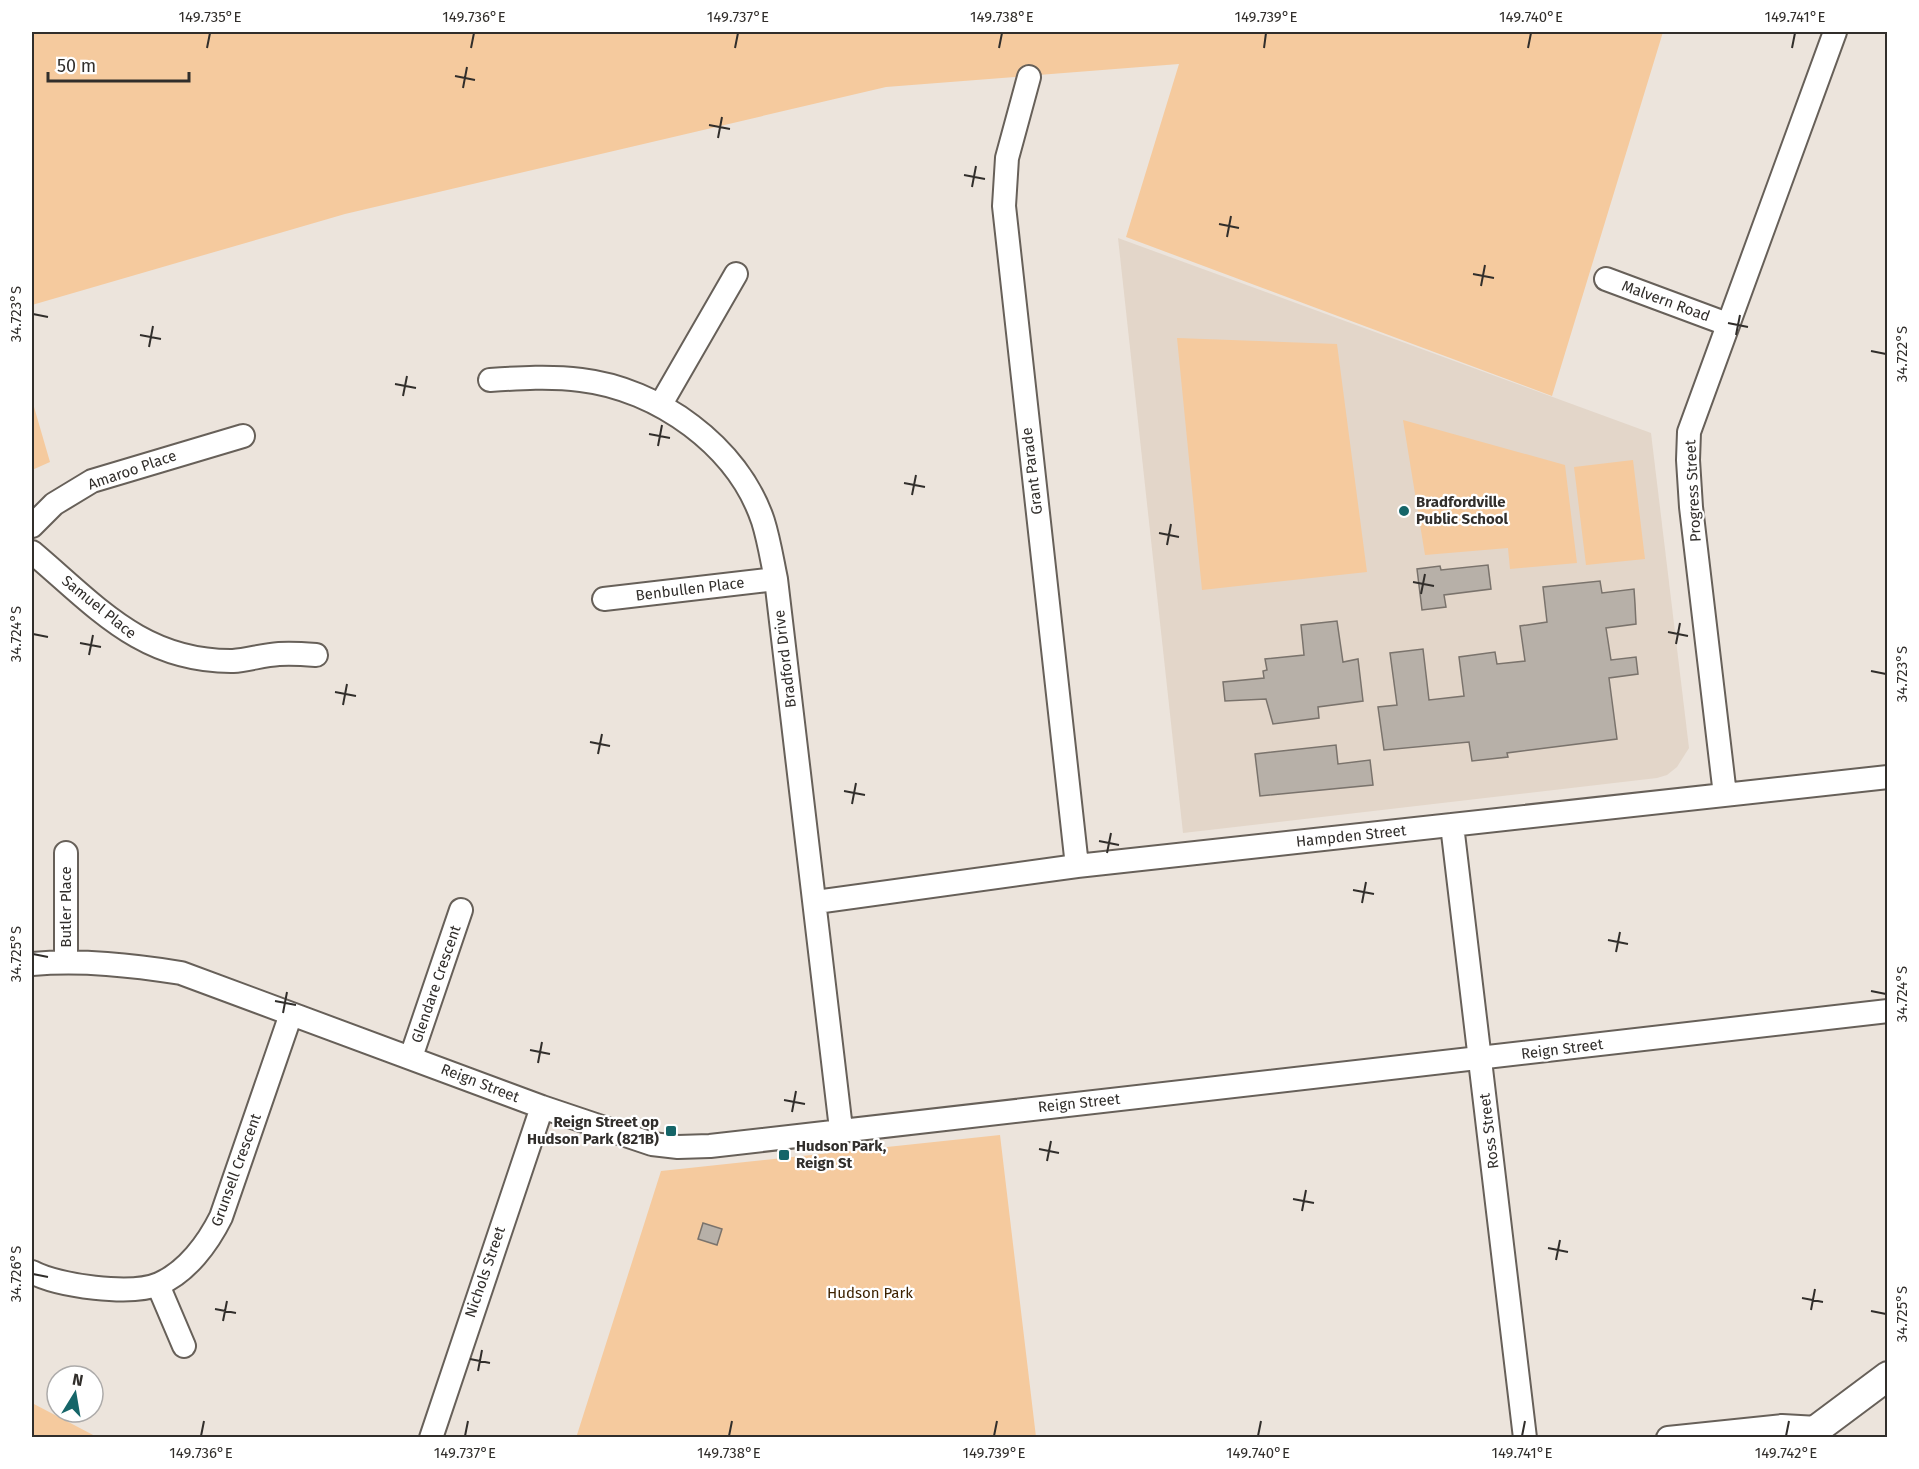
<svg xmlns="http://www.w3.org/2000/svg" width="1919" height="1469" viewBox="0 0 1919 1469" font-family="'Fira Sans',sans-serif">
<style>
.built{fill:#e3d6c9}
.green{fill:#f5ca9e}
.building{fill:#b7b0a8;stroke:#7a736c;stroke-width:1.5}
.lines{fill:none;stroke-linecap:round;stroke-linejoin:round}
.minor-casing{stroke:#676059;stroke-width:26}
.tertiary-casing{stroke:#676059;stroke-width:32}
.minor{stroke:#fff;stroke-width:22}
.tertiary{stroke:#fff;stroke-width:28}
.ticks{fill:none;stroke:#312e2b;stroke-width:2}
.poi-dot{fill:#156568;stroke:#fff;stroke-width:2}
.labels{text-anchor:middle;stroke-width:4.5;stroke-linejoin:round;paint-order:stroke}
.street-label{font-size:15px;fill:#312e2b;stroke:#fff}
.poi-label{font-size:15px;font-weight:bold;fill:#312e2b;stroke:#fff;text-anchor:start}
.park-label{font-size:15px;fill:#3d2200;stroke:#fff}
.neatline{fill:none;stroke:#312e2b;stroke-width:2}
.ticks-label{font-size:15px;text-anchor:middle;fill:#312e2b}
</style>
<rect width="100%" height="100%" fill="#ece4dc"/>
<!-- built -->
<path class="built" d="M1118 238 1651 433 1689 748 1677 767 1667 775 1657 778 1183 833Z"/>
<!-- green -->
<path class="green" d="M32 32H1663L1552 396 1126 237 1179 64 886 87 345 214 32 305Z
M1177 338 1337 344 1367 572 1202 590Z
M32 400 50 462 32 470Z
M1403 420 1565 465 1577 563 1510 569 1508 548 1425 555Z
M1633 460 1645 559 1586 565 1574 467Z
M1000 1135 1036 1437 576 1438 661 1171Z
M32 1403 97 1437H32Z"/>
<!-- building -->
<path class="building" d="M1488 565 1491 589 1444 595 1446 607 1422 610 1417 569 1440 566 1441 570Z
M1600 581 1602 593 1634 589 1635 604 1636 624 1606 628 1611 660 1636 657 1638 674 1609 678 1617 739 1507 753 1508 757 1472 761 1469 742 1384 750 1378 707 1397 705 1390 653 1423 649 1429 700 1464 696 1459 657 1495 652 1497 664 1525 661 1520 626 1547 622 1543 587Z
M1337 621 1343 662 1358 659 1363 701 1318 707 1319 718 1273 724 1266 699 1225 701 1223 682 1264 678 1263 671 1267 670 1265 659 1304 655 1301 625Z
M1336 745 1338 764 1370 760 1373 785 1260 796 1255 754Z
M703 1223 722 1229 717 1245 698 1239Z"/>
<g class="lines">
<defs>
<path id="minor" d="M1029 77 1007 158 1004 206 1077 866
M1606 279 1727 324
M490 380C520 378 551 376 581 380 658 389 738 446 763 521 769 540 772 560 776 579L841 1129
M661 404 736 274
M32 526 54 504 92 481 243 436
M32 552C96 606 142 662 233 661 248 660 263 655 279 654 291 653 304 654 316 655
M604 599 776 579
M1725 795 1691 507 1688 460 1689 432 1835 32
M1452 825 1525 1438
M66 853V961
M816 902 1077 866 1888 777
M32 964C83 960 131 965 181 973L542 1107 652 1144 678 1147 710 1146 1888 1011
M411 1057 461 910
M32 1272C58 1286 131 1296 159 1284 187 1272 208 1243 221 1217L291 1014
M158 1285 184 1346
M431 1438 542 1107
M1668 1438 1782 1426 1818 1428"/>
<path id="tertiary" d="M1805 1438 1888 1376"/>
</defs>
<!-- minor casing -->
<use href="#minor" class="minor-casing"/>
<!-- tertiary casing -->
<use href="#tertiary" class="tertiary-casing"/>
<!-- minor -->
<use href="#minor" class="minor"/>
<!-- tertiary -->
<use href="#tertiary" class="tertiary"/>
</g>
<!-- ticks -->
<path class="ticks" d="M207 48 210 33M471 48 474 33M735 48 738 33M999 48 1002 33M1264 48 1266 33M1528 48 1531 33M1792 48 1795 33M455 76 475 80M463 88 467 67M709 125 730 129M718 138 722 117M964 175 985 179M972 187 976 166M1219 224 1239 228M1227 237 1231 216M1473 274 1494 278M1481 286 1485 265M33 314 48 317M1728 323 1748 327M140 335 161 339M1736 335 1740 315M149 347 153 326M1871 351 1886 354M395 384 416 388M403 396 407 376M649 434 670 438M658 446 662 425M904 483 925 487M912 495 916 475M1159 533 1179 537M1167 545 1171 524M1413 582 1434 586M1421 594 1425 574M1668 632 1688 636M33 634 48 637M80 643 101 647M1676 644 1680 623M89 655 93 635M1871 671 1886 674M335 692 356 696M343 705 347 684M590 742 610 746M598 754 602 734M844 791 865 795M852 804 856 783M1099 841 1119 845M1107 853 1111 833M1353 890 1374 894M1362 903 1366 882M1608 940 1628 944M1616 952 1620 932M33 954 48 957M1871 991 1886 994M275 1001 296 1005M283 1013 287 992M530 1050 550 1054M538 1063 542 1042M784 1100 805 1104M792 1112 796 1091M1039 1149 1059 1153M1047 1161 1051 1141M1293 1199 1314 1203M1302 1211 1306 1190M1548 1248 1568 1252M1556 1260 1560 1240M33 1274 48 1277M1802 1298 1823 1302M215 1309 236 1313M1811 1310 1815 1289M1871 1311 1886 1314M223 1321 227 1301M470 1359 490 1363M478 1371 482 1350M201 1436 204 1421M465 1436 468 1421M729 1436 732 1421M994 1436 997 1421M1258 1436 1261 1421M1522 1436 1525 1421M1786 1436 1789 1421"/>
<!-- markers -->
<g class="poi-dot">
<circle cx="1404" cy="511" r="6"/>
<rect x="665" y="1125" width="12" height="12" rx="3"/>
<rect x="778" y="1149" width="12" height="12" rx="3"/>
</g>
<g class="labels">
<!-- street labels -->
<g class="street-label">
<text transform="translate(1666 301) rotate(20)" y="5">Malvern Road</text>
<text transform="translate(132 470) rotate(-19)" y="5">Amaroo Place</text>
<text transform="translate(1032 471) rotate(-97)" y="5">Grant Parade</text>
<text transform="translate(1693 491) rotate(-93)" y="5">Progress Street</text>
<text transform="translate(690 589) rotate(-7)" y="5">Benbullen Place</text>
<text transform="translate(99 607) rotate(39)" y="5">Samuel Place</text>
<text transform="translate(785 659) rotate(-97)" y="5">Bradford Drive</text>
<text transform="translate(1351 836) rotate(-6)" y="5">Hampden Street</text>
<text transform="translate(66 907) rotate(-90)" y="5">Butler Place</text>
<text transform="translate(436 984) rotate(-71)" y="5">Glendare Crescent</text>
<text transform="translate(1562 1049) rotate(-7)" y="5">Reign Street</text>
<text transform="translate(480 1083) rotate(21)" y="5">Reign Street</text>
<text transform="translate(1079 1103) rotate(-6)" y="5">Reign Street</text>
<text transform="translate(1489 1131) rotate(-97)" y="5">Ross Street</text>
<text transform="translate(236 1170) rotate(-70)" y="5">Grunsell Crescent</text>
<text transform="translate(485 1272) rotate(-71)" y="5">Nichols Street</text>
</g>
<!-- poi labels -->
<g class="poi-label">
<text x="1416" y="507">Bradfordville<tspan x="1416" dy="17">Public School</tspan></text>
<text x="659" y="1127" text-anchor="end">Reign Street op<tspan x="659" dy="17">Hudson Park (821B)</tspan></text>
<text x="796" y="1151">Hudson Park,<tspan x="796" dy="17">Reign St</tspan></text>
</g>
<!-- park labels -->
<g class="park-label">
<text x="870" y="1298">Hudson Park</text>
</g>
</g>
<!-- border -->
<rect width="1919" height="1469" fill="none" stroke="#ffffff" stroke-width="66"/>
<!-- north arrow -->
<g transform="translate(75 1394) rotate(11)"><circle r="28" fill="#ffffff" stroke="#adabaa" stroke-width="1.5"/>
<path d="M0-4.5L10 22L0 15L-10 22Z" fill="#156568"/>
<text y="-9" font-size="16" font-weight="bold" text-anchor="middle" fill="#312e2b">N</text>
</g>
<!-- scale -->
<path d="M48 72v9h141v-9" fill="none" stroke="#312e2b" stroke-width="3"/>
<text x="57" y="72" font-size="18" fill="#312e2b" stroke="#ffffff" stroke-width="4.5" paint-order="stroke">50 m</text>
<rect x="33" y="33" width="1853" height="1403" class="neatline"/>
<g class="ticks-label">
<text x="210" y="22">149.735°E</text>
<text x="474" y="22">149.736°E</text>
<text x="738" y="22">149.737°E</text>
<text x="1002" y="22">149.738°E</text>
<text x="1266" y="22">149.739°E</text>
<text x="1531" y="22">149.740°E</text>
<text x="1795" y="22">149.741°E</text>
<text transform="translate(16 314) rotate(-90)" y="5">34.723°S</text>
<text transform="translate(1902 354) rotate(-90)" y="5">34.722°S</text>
<text transform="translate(16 634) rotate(-90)" y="5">34.724°S</text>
<text transform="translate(1902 674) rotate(-90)" y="5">34.723°S</text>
<text transform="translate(16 954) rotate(-90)" y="5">34.725°S</text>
<text transform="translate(1902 994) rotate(-90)" y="5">34.724°S</text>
<text transform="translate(16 1274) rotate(-90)" y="5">34.726°S</text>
<text transform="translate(1902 1314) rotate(-90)" y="5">34.725°S</text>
<text x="201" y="1458">149.736°E</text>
<text x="465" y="1458">149.737°E</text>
<text x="729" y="1458">149.738°E</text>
<text x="994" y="1458">149.739°E</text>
<text x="1258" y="1458">149.740°E</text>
<text x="1522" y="1458">149.741°E</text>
<text x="1786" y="1458">149.742°E</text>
</g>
</svg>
